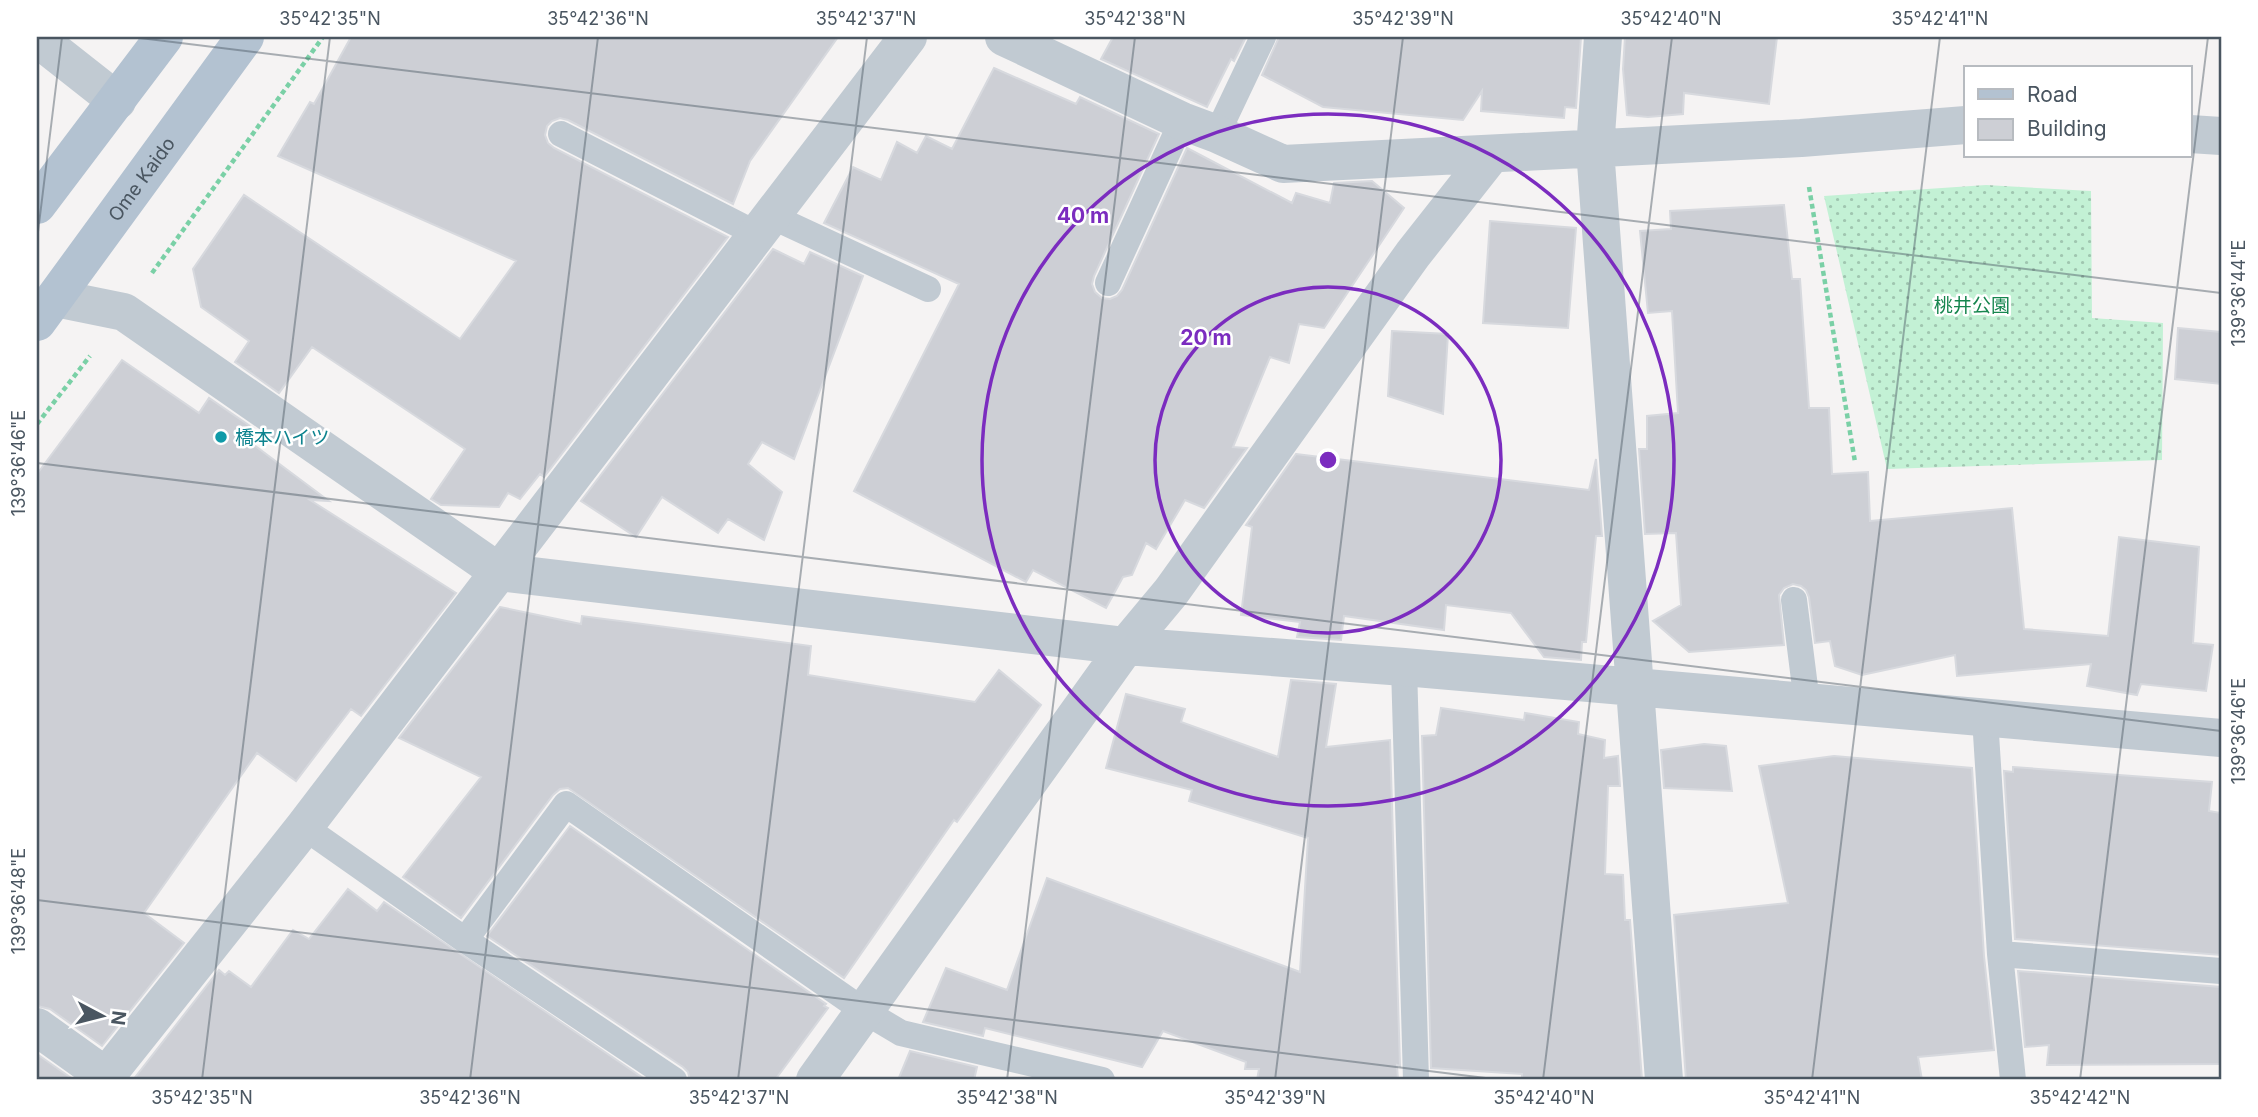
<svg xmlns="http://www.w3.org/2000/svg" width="2258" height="1117" viewBox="0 0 2258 1117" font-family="Inter,'Noto Sans JP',sans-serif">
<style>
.grass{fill:url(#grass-dots)}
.building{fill:#cdcfd5;stroke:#d7d9de;stroke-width:2}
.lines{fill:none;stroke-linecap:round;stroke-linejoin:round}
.path{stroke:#7ad0a6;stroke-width:4.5;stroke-dasharray:5 3.5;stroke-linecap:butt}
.service{stroke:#c1cad2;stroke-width:26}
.minor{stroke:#c1cad2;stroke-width:38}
.primary{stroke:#b3c2d1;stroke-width:38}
.ticks{fill:none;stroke:#4a5661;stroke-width:2;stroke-opacity:0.45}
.ring{fill:none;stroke:#7b2cbf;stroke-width:3.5}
.culture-dot{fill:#0f9aa8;stroke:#fff;stroke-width:2.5}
.labels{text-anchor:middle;stroke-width:5;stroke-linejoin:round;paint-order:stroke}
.street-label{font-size:19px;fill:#4a5661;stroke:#fff}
.park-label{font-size:19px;fill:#17864f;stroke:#fff}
.culture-label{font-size:19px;fill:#0d838f;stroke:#fff;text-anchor:start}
.centre{fill:#7b2cbf;stroke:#fff;stroke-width:3.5}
.ring-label{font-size:21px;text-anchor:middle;font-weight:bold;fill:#7b2cbf;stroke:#fff;stroke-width:5;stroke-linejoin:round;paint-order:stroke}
.neatline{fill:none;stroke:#4a5661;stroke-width:2.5}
.ticks-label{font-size:18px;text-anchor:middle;fill:#4a5661}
</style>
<defs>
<pattern id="grass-dots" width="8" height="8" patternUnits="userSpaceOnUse" patternTransform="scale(1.75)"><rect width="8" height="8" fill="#c3f1d5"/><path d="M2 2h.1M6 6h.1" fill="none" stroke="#a0c6b0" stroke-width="1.8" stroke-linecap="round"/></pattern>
</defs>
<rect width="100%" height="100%" fill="#f5f3f3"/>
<!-- grass -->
<path class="grass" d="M1986 185 2091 191 2092 318 2163 323 2162 460 1887 469 1824 196Z"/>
<!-- building -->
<path class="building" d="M351 37H838L750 161 733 204 568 120 560 118 552 121 547 126 545 135 548 143 554 148 728 237 544 477 540 474 520 499 508 493 499 507 441 505 431 499 465 449 312 347 279 393 235 362 249 341 201 307 193 269 244 195 460 339 516 261 278 156 310 102 314 104Z
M1113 37H1246L1234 61 1231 59 1207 107 1101 59Z
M1279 37H1581L1576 108 1565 107 1564 118 1481 111 1482 91 1463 120 1323 107 1262 75Z
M1625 37H1777L1769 104 1684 93 1683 114 1648 117 1627 115 1623 69Z
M994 68 1076 104 1080 97 1159 134 1094 276 1092 284 1095 292 1102 298 1110 299 1117 296 1122 290 1187 148 1292 203 1296 193 1330 203 1334 183 1372 181 1404 208 1324 328 1299 324 1289 363 1270 357 1233 447 1247 448 1204 508 1185 500 1156 549 1146 543 1132 575 1123 577 1106 608 1033 570 1026 582 854 491 959 284 824 223 853 167 881 180 897 142 917 153 926 136 952 149Z
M1784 205 1792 279H1800L1809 408H1829L1832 474 1868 472 1870 521 2012 508 2024 629 2108 636 2119 537 2199 547 2193 643 2213 645 2206 691 2141 684 2137 695 2087 686 2091 664 1957 676 1955 655 1862 675 1835 666 1830 641 1815 643 1809 597 1806 590 1801 586 1793 584 1784 588 1779 595 1784 645 1689 652 1653 621 1681 605 1676 533 1645 534 1639 449H1647V416L1678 413 1672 311 1648 313 1640 231 1671 229 1670 211Z
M1490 221 1576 228 1568 328 1483 323Z
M773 249 804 264 810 252 863 276 794 459 762 442 748 464 782 492 764 540 728 519 718 533 662 497 636 537 581 501Z
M2178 328 2221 332V384L2175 379Z
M1392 331 1448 334 1443 414 1388 396Z
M122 360 199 413 209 398 253 428 246 439 329 501 310 500 456 593 361 716 351 709 296 781 257 753 144 913 184 943 102 1046 50 1009 37 1006V474Z
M1296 454 1589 490 1596 459 1602 536H1596L1586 642H1582L1581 660 1544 657 1511 613 1446 605 1444 630 1344 616 1341 640 1297 637 1300 622 1241 615 1252 527 1246 525Z
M500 607 581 624 582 616 811 646 808 675 975 702 999 670 1041 705 957 822 954 820 844 978 568 788 560 789 553 795 461 918 403 877 481 777 399 738Z
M1291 680 1336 684 1326 747 1390 740 1400 1066 1397 1065 1398 1080H1257L1259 1069H1245L1246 1062 1163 1031 1142 1067 985 1028 983 1036 923 1022 946 968 1007 990 1047 878 1300 972 1308 838 1189 801 1192 790 1106 768 1126 694 1185 709 1181 722 1278 757Z
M1441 708 1524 720 1525 713 1579 722 1578 734 1605 740 1604 758 1618 756 1620 786H1608L1605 874 1623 875 1625 920H1630L1642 1080H1522V1074L1431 1068 1422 736 1436 735Z
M1704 744 1726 746 1732 791 1664 788 1661 750Z
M1834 756 1972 768 1984 956 1994 1050 1918 1057 1922 1080H1686L1674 915 1788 903 1759 766Z
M2013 767 2212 782 2209 811 2221 813V955L2015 939 2004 771 2013 772Z
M570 826 826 1004 824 1006 828 1008 775 1080H690L688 1072 683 1067 487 936Z
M348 889 377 911 384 902 646 1080H133L219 970 225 975 229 971 251 987 293 930 309 939Z
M2018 971 2221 987V1064L2047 1065 2049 1045 2025 1047Z
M910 1051 977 1067 974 1080H898Z
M37 1054 74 1080H37Z"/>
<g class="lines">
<!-- path -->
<path class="path" d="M1809 187 1855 462
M152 273 323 37
M37 424 90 356"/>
<!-- service -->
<path class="service" d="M561 134 757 234
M1217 134 1263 37
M771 216 928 289
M1108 283 1182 121
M1794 600 1807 703
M1404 667 1416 1080
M1985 718 2000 954 2013 1080
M304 827 465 940 674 1080
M465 940 566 804 864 1011 901 1033 1102 1080
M2000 954 2221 971"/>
<!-- minor -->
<path class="minor" d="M1004 37 1182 121 1217 134 1283 164 1801 138 1966 125
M1603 37 1595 149 1664 1080
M37 38 117 101
M2190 134 2221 136
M55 298 124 312 499 572 1126 646 1404 667 2221 738
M37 1027 111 1080
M103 1080 304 827 908 37
M815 1080 1126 646 1171 592 1413 254 1491 155"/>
<!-- primary -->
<g class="primary">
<path d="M37 205 164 37"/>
<path id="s1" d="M37 322 245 37"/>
</g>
</g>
<!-- ticks -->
<path class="ticks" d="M132 37 2221 293M37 240 62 37M37 463 2221 731M37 900 1502 1080M202 1080 330 37M470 1080 598 37M738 1080 867 37M1007 1080 1135 37M1275 1080 1403 37M1543 1080 1672 37M1812 1080 1940 37M2080 1080 2208 37"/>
<!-- distance rings -->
<g class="ring">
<circle cx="1328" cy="460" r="173"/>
<circle cx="1328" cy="460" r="346"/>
</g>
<!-- markers -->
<circle class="culture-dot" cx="221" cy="437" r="7"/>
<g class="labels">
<!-- street labels -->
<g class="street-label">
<text dy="7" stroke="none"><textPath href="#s1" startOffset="177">Ome Kaido</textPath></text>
</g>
<!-- park labels -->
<g class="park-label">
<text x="1972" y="312">桃井公園</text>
</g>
<!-- culture labels -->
<g class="culture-label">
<text x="235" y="444">橋本ハイツ</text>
</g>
</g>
<circle cx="1328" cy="460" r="10" class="centre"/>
<g class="ring-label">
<text x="1083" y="223">40 m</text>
<text x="1206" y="345">20 m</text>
</g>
<!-- border -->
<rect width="2258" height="1117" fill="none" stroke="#ffffff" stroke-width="77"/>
<!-- legend -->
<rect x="1964" y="66" width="228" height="91" fill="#ffffff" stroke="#b7bbc0" stroke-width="2"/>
<rect x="1978" y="89" width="35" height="10" fill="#b3c2d1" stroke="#b7bbc0" stroke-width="2"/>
<text x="2027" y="102" font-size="21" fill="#4a5661">Road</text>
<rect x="1978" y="119" width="35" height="21" fill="#cdcfd5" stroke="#b7bbc0" stroke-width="2"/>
<text x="2027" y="136" font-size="21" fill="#4a5661">Building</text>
<!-- north arrow -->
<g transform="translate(102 1016) rotate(97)" stroke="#ffffff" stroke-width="5" paint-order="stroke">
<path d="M0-5L12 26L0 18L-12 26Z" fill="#4a5661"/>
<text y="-10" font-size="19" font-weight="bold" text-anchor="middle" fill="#4a5661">N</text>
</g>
<rect x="38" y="38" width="2182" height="1040" class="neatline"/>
<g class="ticks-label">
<text x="330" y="25">35°42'35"N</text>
<text x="598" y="25">35°42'36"N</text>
<text x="866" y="25">35°42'37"N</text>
<text x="1135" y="25">35°42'38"N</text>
<text x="1403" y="25">35°42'39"N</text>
<text x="1671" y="25">35°42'40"N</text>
<text x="1940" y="25">35°42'41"N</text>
<text transform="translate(2239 293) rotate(-90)" y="6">139°36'44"E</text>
<text transform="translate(19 463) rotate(-90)" y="6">139°36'46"E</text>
<text transform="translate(2239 731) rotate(-90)" y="6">139°36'46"E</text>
<text transform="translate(19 901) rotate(-90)" y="6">139°36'48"E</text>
<text x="202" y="1104">35°42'35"N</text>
<text x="470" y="1104">35°42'36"N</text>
<text x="739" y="1104">35°42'37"N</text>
<text x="1007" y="1104">35°42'38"N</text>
<text x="1275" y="1104">35°42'39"N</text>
<text x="1544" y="1104">35°42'40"N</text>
<text x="1812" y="1104">35°42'41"N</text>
<text x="2080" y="1104">35°42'42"N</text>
</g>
</svg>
